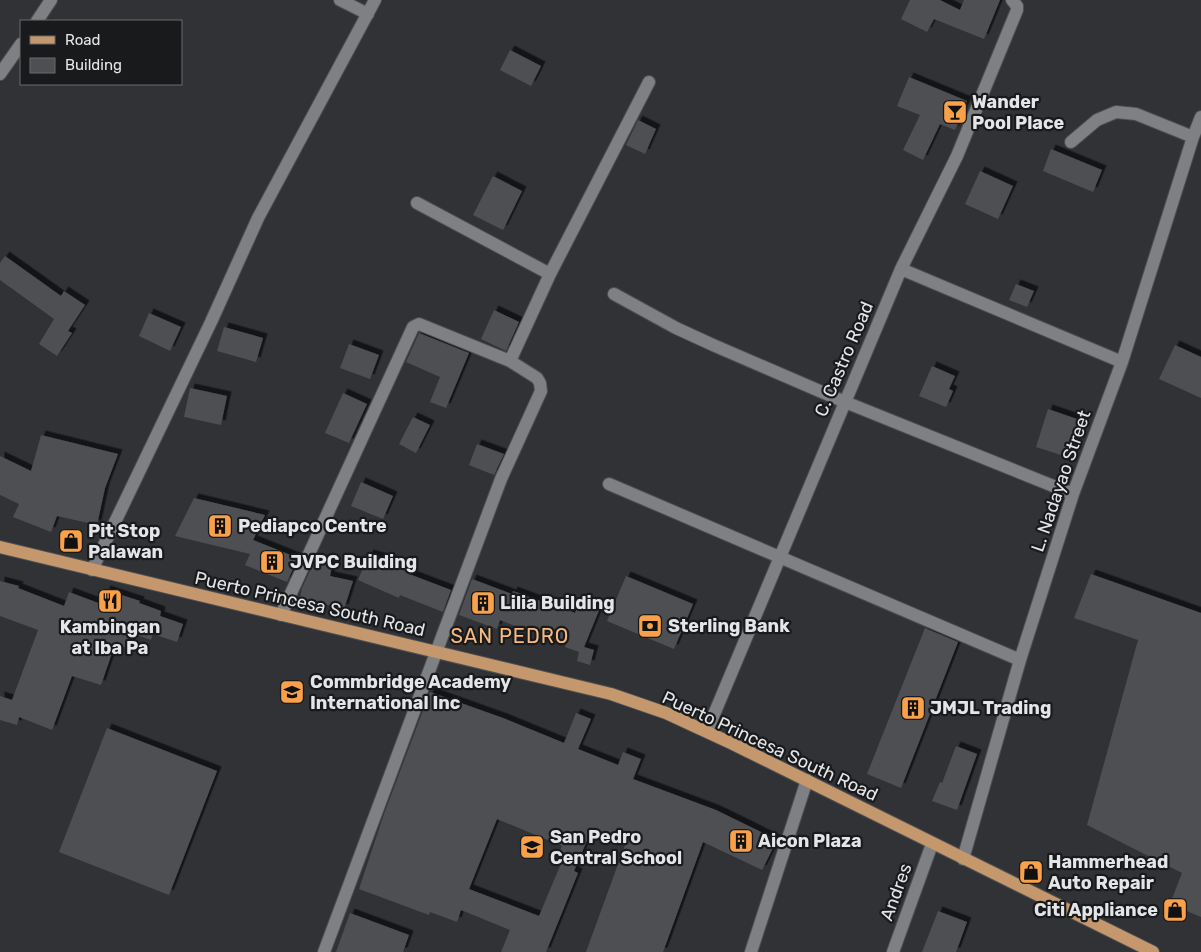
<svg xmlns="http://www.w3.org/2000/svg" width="1201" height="952" viewBox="0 0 1201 952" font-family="Rubik,sans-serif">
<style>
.building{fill:#4d4f53;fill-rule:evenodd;filter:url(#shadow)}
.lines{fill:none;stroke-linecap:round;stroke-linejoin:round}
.minor-casing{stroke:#4d4f52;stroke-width:14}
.major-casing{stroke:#4d4f52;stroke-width:14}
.minor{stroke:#7e8084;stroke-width:12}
.major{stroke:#c5976c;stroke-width:12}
.labels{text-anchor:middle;stroke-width:4.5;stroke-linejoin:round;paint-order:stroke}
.poi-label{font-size:18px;font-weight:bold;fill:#e4e5e8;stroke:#191a1b;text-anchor:start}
.street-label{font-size:18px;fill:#e4e5e8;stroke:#191a1b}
.quarter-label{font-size:20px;letter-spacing:1px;fill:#f6b982;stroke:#191a1b}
</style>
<defs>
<filter id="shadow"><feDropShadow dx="4.5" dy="-4.5" stdDeviation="0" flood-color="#0009"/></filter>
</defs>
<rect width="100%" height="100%" fill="#303236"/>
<!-- building -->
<path class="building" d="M910 0H940L960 10 964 0H1000L984 39 934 19 927 32 901 19Z
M510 50 541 66 531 86 500 70Z
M909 77 967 101 955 130 940 124 923 160 903 150 920 115 897 106Z
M638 120 656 129 645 154 626 145Z
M1051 149 1102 170 1093 192 1043 171Z
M980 171 1013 186 998 219 965 204Z
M493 176 522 191 503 230 473 215Z
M5 256 61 296 64 291 85 305 68 331 72 333 57 356 39 344 54 319 0 280V263Z
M1016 284 1034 291 1027 307 1009 300Z
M494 310 519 322 506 351 481 339Z
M149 313 181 327 170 351 139 336Z
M224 327 263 338 256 362 217 351Z
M419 333 469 353 446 408 430 402 440 377 406 362Z
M349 344 379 355 370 379 340 368Z
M1175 345 1201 357V398L1159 379Z
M932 366 955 376 949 389 953 391 946 407 919 396Z
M190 388 227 396 221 425 184 417Z
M343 393 367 404 349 443 325 433Z
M1048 409 1080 420 1067 457 1036 447Z
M413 417 430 425 416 453 399 444Z
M41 435 118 454 105 488 97 525 57 516 51 532 13 517 19 504 0 495V456L31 471Z
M477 444 504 454 494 475 469 465Z
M361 482 393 496 383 519 351 506Z
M194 498 265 515 253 540 298 558 287 582 245 565 250 554 175 536Z
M369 554 413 566 409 574 451 590 443 612 400 595 399 598 358 580Z
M314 562 332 567 330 576 353 581 344 609 300 598 302 588Z
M1091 574 1201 613V917L1170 904 1182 873 1087 825 1138 640 1074 618Z
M626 576 693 604 674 649 607 621Z
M472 579 512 594 513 591 540 601 541 599 575 613 580 600 600 608 584 647 594 650 590 665 577 661 579 652 565 647 567 641 529 626 527 631 500 620 497 629 459 615Z
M0 581 19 586 18 588 64 606 69 592 101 604 106 590 140 601 139 603 161 611 160 616 183 624 177 642 153 634 151 640 131 633 127 648 115 644 101 685 72 676 52 730 19 717 17 725 0 720V696L12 700 38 630 0 616Z
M925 628 958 642 901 788 867 774Z
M430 692 503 718 564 743 576 713 591 719 578 749 618 765 623 752 641 759 633 779 716 810 777 840 762 870 703 842 663 952H586L625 845 591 831 574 871 578 873 546 952H501L510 930 461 910 457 922 430 912 429 915 359 889 384 814ZM497 819 562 846 559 852 565 854 539 916 469 889Z
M107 728 217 771 169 895 59 852Z
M956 746 977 754 957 810 932 801 940 782 942 783Z
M938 911 967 922 956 952H922Z
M350 913 409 935 403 952H336Z"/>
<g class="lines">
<defs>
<path id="minor" d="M340 0 368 14
M37 21 51 0
M0 74 21 44
M1071 142 1097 120 1116 112 1136 114 1193 137
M417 203 550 274
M901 269 1122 362
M614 294 676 328 713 345 845 402 1073 494
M510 361 550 274 649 82
M609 484 1020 660
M92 570 211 322 258 218 375 0
M281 615 413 327 419 324 510 361 537 378 540 383 541 391 501 479 324 952
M707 731 901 269 957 156 1017 10V6L1012 0
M963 859 1020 660 1073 494 1122 362 1193 137 1201 117
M751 952 807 780
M893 952 932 844"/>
<path id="major" d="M0 547 611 694 666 713 733 744 1153 952"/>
</defs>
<!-- minor casing -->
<use href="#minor" class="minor-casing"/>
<!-- major casing -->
<use href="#major" class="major-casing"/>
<!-- minor -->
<use href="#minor" class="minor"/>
<!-- major -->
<use href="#major" class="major"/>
</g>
<!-- icons -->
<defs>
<symbol id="bar-square" viewBox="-11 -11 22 22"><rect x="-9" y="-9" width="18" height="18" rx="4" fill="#f8a14a" stroke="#191a1b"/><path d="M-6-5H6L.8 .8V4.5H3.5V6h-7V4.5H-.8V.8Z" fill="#111"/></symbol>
<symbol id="building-square" viewBox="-11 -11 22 22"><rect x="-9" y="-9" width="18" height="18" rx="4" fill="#f8a14a" stroke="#191a1b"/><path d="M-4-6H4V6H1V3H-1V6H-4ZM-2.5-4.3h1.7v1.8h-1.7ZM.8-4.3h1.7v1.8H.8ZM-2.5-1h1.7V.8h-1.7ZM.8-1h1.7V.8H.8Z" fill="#111"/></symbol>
<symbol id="shop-square" viewBox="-11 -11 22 22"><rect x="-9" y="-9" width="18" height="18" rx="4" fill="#f8a14a" stroke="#191a1b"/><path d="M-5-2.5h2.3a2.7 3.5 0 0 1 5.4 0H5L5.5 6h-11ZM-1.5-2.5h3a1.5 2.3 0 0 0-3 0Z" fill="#111"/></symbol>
<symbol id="restaurant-square" viewBox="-11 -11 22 22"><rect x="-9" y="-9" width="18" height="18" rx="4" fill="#f8a14a" stroke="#191a1b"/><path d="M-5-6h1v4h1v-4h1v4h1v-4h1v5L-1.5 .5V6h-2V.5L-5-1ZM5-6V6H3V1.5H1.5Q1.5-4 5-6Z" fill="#111"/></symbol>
<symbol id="bank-square" viewBox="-11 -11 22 22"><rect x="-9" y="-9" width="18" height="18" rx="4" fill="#f8a14a" stroke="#191a1b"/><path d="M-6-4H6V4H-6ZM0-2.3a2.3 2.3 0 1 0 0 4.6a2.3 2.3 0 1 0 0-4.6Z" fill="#111"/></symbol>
<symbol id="school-square" viewBox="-11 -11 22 22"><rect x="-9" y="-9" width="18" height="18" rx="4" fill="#f8a14a" stroke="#191a1b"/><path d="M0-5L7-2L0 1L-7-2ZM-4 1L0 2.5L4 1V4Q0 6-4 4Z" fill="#111"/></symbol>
</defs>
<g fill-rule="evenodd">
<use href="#bar-square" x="941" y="98" width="28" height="28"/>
<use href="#building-square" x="206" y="512" width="28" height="28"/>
<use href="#shop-square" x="57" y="527" width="28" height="28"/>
<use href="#building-square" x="258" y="548" width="28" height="28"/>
<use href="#restaurant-square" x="96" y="587" width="28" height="28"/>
<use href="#building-square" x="469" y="589" width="28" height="28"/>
<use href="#bank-square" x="636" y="612" width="28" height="28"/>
<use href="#school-square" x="278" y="678" width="28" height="28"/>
<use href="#building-square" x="899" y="694" width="28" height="28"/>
<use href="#building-square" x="727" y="827" width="28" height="28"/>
<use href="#school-square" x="518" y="833" width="28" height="28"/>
<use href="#shop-square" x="1017" y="858" width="28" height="28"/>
<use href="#shop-square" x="1161" y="896" width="28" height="28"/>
</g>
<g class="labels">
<!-- poi labels -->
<g class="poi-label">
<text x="972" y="108">Wander<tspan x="972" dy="21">Pool Place</tspan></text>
<text x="238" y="532">Pediapco Centre</text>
<text x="88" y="537">Pit Stop<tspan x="88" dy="21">Palawan</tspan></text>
<text x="290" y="568">JVPC Building</text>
<text x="500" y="609">Lilia Building</text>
<text x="668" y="632">Sterling Bank</text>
<text x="110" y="633" text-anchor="middle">Kambingan<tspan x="110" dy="21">at Iba Pa</tspan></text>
<text x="310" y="688">Commbridge Academy<tspan x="310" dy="21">International Inc</tspan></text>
<text x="930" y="714">JMJL Trading</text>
<text x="550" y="843">San Pedro<tspan x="550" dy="21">Central School</tspan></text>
<text x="758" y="847">Aicon Plaza</text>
<text x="1048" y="868">Hammerhead<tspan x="1048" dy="21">Auto Repair</tspan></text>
<text x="1158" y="916" text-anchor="end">Citi Appliance</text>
</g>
<!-- street labels -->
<g class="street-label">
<text transform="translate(844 359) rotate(-67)" y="6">C. Castro Road</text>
<text transform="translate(1061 481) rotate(-71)" y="6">L. Nadayao Street</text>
<text transform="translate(310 604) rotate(13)" y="6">Puerto Princesa South Road</text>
<text transform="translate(770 746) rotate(25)" y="6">Puerto Princesa South Road</text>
<text transform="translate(896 892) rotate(-70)" y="6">Andres</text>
</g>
<!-- quarter labels -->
<g class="quarter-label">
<text x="510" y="643">SAN PEDRO</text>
</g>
</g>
<!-- legend -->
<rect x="20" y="20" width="162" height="65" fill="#191a1b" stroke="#6a6b6d"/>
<rect x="30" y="36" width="25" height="8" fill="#c5976c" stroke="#6a6b6d"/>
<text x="65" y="45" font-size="15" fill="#e4e5e8">Road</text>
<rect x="30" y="58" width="25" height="15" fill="#4d4f53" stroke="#6a6b6d"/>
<text x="65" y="70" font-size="15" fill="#e4e5e8">Building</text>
</svg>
